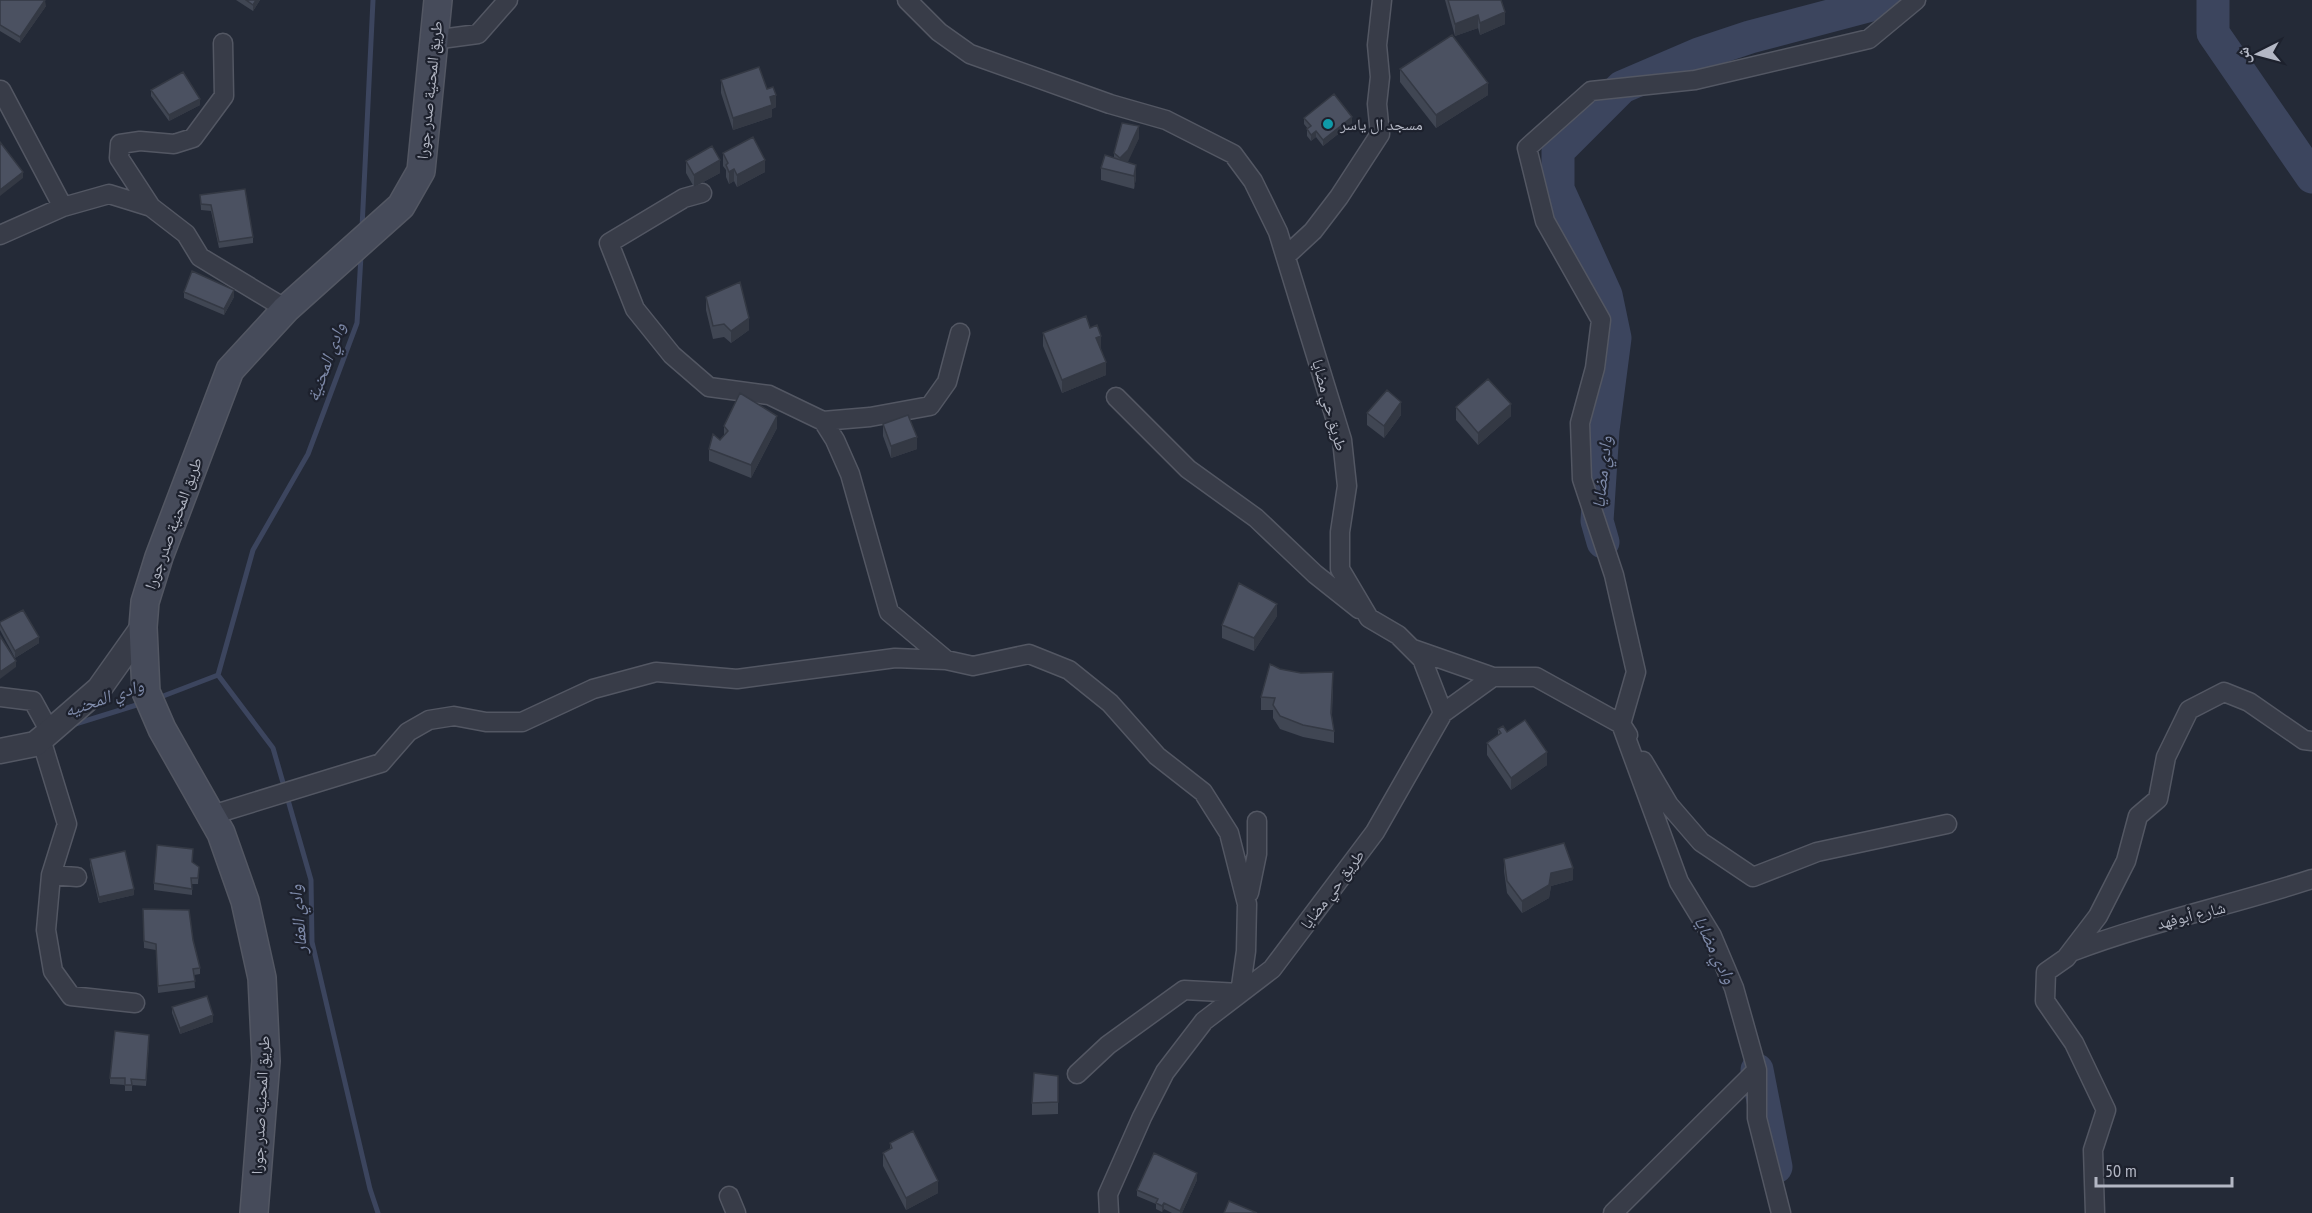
<svg xmlns="http://www.w3.org/2000/svg" width="2312" height="1213" viewBox="0 0 2312 1213" font-family="'PT Sans Narrow','Noto Naskh Arabic',sans-serif">
<style>
.lines{fill:none;stroke-linecap:round;stroke-linejoin:round}
.stream{stroke:#3c455e;stroke-width:5}
.river{stroke:#3c455e;stroke-width:33}
.minor-casing{stroke:#535763;stroke-width:21}
.tertiary-casing{stroke:#535763;stroke-width:27}
.secondary-casing{stroke:#535763;stroke-width:30}
.minor{stroke:#383c48;stroke-width:18}
.tertiary{stroke:#383c48;stroke-width:24}
.secondary{stroke:#464b5a;stroke-width:27}
.wall{fill:#404653}
.shaded-wall{fill:#343944}
.building{fill:#4b5161;stroke:#343944;stroke-width:1.5}
.culture-dot{fill:#0f9aa8;stroke:#1d212d;stroke-width:2}
.labels{text-anchor:middle;stroke-width:4.5;stroke-linejoin:round;paint-order:stroke}
.street-label{font-size:16px;fill:#b3b7c4;stroke:#1d212d}
.poi-label{font-size:16px;fill:#b3b7c4;stroke:#1d212d;text-anchor:start}
.water-label{font-size:18px;font-style:italic;fill:#7e8aa9;stroke:#1d212d}
</style>
<rect width="100%" height="100%" fill="#242a37"/>
<g class="lines">
<!-- stream -->
<path class="stream" d="M362 228 373 0
M218 675 253 550 308 454 357 323 361 256
M218 675 273 748 311 880 312 942 370 1189 378 1213
M158 698 218 675
M72 725 143 703"/>
<!-- river -->
<path class="river" d="M2213 0V33L2312 177
M1603 542 1597 521 1603 430 1615 338 1606 295 1558 189V151L1622 87 1699 54 1750 37 1890 0
M1757 1070 1776 1167"/>
<defs>
<path id="minor" d="M907 0 939 32 970 54 1110 104 1166 120 1233 154 1253 181 1278 232 1342 440 1347 486 1340 532V569L1369 618 1398 635 1422 659 1443 713 1375 832 1272 969 1204 1021 1165 1072 1142 1117 1108 1194 1109 1213
M433 40 478 34 508 0
M1 90 63 207
M702 193 684 198 609 243 635 309 672 355 709 387 769 395 823 421
M151 207 119 158 120 144 140 141 174 144 193 138 224 96 223 43
M0 235 63 207 109 194 151 207 186 234 200 257 286 309
M1286 256 1313 231 1339 197 1380 134 1377 104 1380 77 1377 45 1382 0
M1116 397 1188 469 1256 518 1315 574 1359 609
M1413 649 1493 677
M946 660 889 612 850 474 835 440 823 421 870 417 930 406 947 382 960 333
M0 697 33 701 50 732
M1443 713 1493 677H1536L1621 724 1628 735
M41 739 67 824 51 875 46 930 53 971 71 996 135 1003
M1643 761 1669 805 1701 842 1753 877 1817 852 1947 824
M212 815 381 763 408 732 429 720 454 716 486 722H522L593 689 656 672 737 679 895 658 946 660 973 666 1029 654 1069 670 1110 703 1157 756 1203 792 1229 833 1247 904 1246 951 1240 993 1184 990 1108 1045 1077 1074
M51 875 77 877
M1249 893 1257 854V821
M2071 952C2150 922 2232 905 2312 879
M729 1196 736 1213
M1613 1213 1757 1070
M1781 1213 1757 1118V1070L1734 988 1712 936 1679 882 1621 724 1636 672 1614 575 1582 479 1580 423 1595 368 1601 320 1545 221 1527 148 1591 91 1695 80 1869 39 1916 0
M2095 1213 2093 1150 2106 1110 2074 1043 2045 1001 2046 972 2066 958 2098 916 2126 861 2138 816 2158 799 2166 757 2189 710 2224 692 2249 702 2304 740 2312 741"/>
<path id="tertiary" d="M0 751 35 744 46 735 99 689 143 627"/>
<path id="secondary" d="M254 1213 266 1061 262 978 245 901 221 833 162 729 146 692 143 627 145 602 159 557 230 370 286 309 401 206 421 171 438 0"/>
</defs>
<!-- minor casing -->
<use href="#minor" class="minor-casing"/>
<!-- tertiary casing -->
<use href="#tertiary" class="tertiary-casing"/>
<!-- secondary casing -->
<use href="#secondary" class="secondary-casing"/>
<!-- minor -->
<use href="#minor" class="minor"/>
<!-- tertiary -->
<use href="#tertiary" class="tertiary"/>
<!-- secondary -->
<use href="#secondary" class="secondary"/>
</g>
<!-- wall -->
<path class="wall" d="M0 0 46 6 20 43 0 31Z
M236 0H260L253 11Z
M1445 0H1501L1505 24 1480 35 1478 28 1455 36Z
M1400 69 1488 95 1436 128 1400 82Z
M721 80 767 89 776 107 772 109V117L733 130 721 93Z
M151 90 200 105 169 121 151 96Z
M1304 118 1352 123 1323 146 1316 137 1311 141 1307 136V129H1308L1304 124Z
M1139 138 1127 162 1136 178 1134 189 1101 180V168L1114 158V153Z
M723 153 765 172 737 187 734 181 729 184 726 177V170L723 166Z
M686 161 720 173 694 187 686 173Z
M200 195 253 237V243L219 248 211 211 201 210Z
M184 292 234 297 224 315 184 298Z
M706 297 749 330 731 343 724 337 713 339 706 310Z
M1090 328 1101 349H1100L1106 375 1062 393 1043 346V333Z
M1456 407 1511 416 1478 445 1456 420Z
M1367 413 1401 415 1384 438 1367 425Z
M883 424 917 449 891 458 883 436Z
M724 426 777 428 751 478 709 461V449L724 436Z
M1277 616 1254 651 1222 638V625Z
M0 622 39 643 15 658 0 630Z
M1280 669 1333 685 1332 716 1334 731V743L1303 737 1280 729 1273 718V710H1261V697Z
M1498 729 1547 765 1511 790 1487 755V743L1498 735Z
M90 859 134 895 99 903 90 865Z
M1504 859 1573 880 1551 886 1549 898 1522 913 1507 893 1504 871Z
M193 863 199 867 198 884H192V895L154 890V883Z
M143 909 193 940 200 968V974L194 975 195 988 158 993 156 950 144 948Z
M172 1007 213 1022 180 1034 172 1013Z
M149 1041 146 1086 132 1085V1091H125V1085L110 1084V1078Z
M1058 1076V1114L1032 1115V1103Z
M890 1143 938 1193 906 1210 883 1166V1153L890 1150Z
M1197 1180 1182 1213H1172L1164 1209 1162 1212 1156 1209V1204L1137 1196V1190Z"/>
<!-- shaded-wall -->
<path class="shaded-wall" d="M45 0 46 6 20 43V37Z
M256 0H260L253 11V5Z
M1505 12V24L1480 35V23Z
M1478 15V28L1455 36V24Z
M1488 83V95L1436 128V115Z
M776 95V107L772 109V117L733 130V118L770 97Z
M200 99V105L169 121V115Z
M1352 117V123L1323 146V140Z
M1139 126V138L1128 162 1120 171V158Z
M1316 131V137L1311 141V135Z
M720 160V173L694 187V175Z
M765 160V172L737 187V175Z
M1136 165V178L1134 189V176Z
M734 169V181L729 184V172Z
M23 172V178L0 196V190Z
M234 290V297L224 315V309Z
M749 318V330L731 343V331Z
M1101 336V349L1096 351V338Z
M1106 362V375L1062 393V380Z
M1401 402V415L1384 438V426Z
M1511 404V416L1478 445V433Z
M777 416V428L751 478V465Z
M917 437V449L891 458V446Z
M1277 604V616L1254 651V638Z
M39 637V643L15 658V651Z
M16 661V667L0 679V672Z
M1547 752V765L1511 790V778Z
M1573 868V880L1551 886 1549 898 1522 913V901L1551 873Z
M134 889V895L99 903V897Z
M213 1015V1022L180 1034V1028Z
M1197 1173V1180L1182 1213H1180V1211Z
M938 1181V1193L906 1210V1198Z
M1164 1203V1209L1162 1212V1206Z"/>
<!-- building -->
<path class="building" d="M0 0H45L20 37 0 25Z
M246 0H256L253 5Z
M1448 0H1501L1505 12 1480 23 1478 15 1455 24Z
M1452 35 1488 83 1436 115 1400 69Z
M759 67 767 89 773 87 776 95 770 97 772 105 733 118 721 80Z
M183 72 200 99 169 115 151 90Z
M1334 94 1352 117 1323 140 1316 131 1311 135 1307 129 1311 126 1304 118Z
M1122 123 1139 126 1128 150 1120 158 1114 153Z
M753 137 765 160 737 175 734 169 729 172 726 165 728 163 723 153Z
M0 142 23 172 0 190Z
M712 146 720 160 694 175 686 161Z
M1105 155 1136 165 1134 176 1101 168Z
M245 189 253 237 219 242 211 205 201 204 200 195Z
M192 271 234 290 224 309 184 292Z
M740 282 749 318 731 331 724 324 713 326 706 297Z
M1086 316 1090 328 1097 325 1101 336 1096 338 1106 362 1062 380 1043 333Z
M1488 379 1511 404 1478 433 1456 407Z
M1387 390 1401 402 1384 426 1367 413Z
M740 393 777 416 751 465 709 449 713 434 720 440 728 431 724 426Z
M908 415 917 437 891 446 883 424Z
M1239 583 1277 604 1254 638 1222 625Z
M23 610 39 637 15 651 0 624V622Z
M0 636 16 661 0 672Z
M1270 664 1280 669 1301 673 1333 672 1331 713 1334 731 1303 725 1280 716 1273 705 1275 698 1261 697Z
M1525 720 1547 752 1511 778 1487 743 1501 733 1498 729 1503 726 1507 732Z
M1564 843 1573 868 1551 873 1549 885 1522 901 1507 881 1504 859Z
M157 845 193 849 192 862 199 867 198 878H191L192 889 154 883Z
M125 851 134 889 99 897 90 859Z
M143 909 189 910 193 940 200 968 193 969 195 981 158 986 156 944 144 941Z
M207 996 213 1015 180 1028 172 1007Z
M115 1031 149 1035 146 1080 131 1079 132 1085H125V1078H110Z
M1034 1073 1058 1076V1102L1032 1103Z
M913 1131 938 1181 906 1198 883 1153 892 1148 890 1143Z
M1154 1153 1197 1173 1180 1211 1164 1203 1162 1206 1156 1203 1158 1199 1137 1190Z
M1229 1201 1257 1213H1224Z"/>
<!-- markers -->
<circle class="culture-dot" cx="1328" cy="124" r="6"/>
<g class="labels">
<!-- street labels -->
<g class="street-label">
<text transform="translate(429 90) rotate(-84)" y="6">طريق المحنية صدر جورا</text>
<text transform="translate(1330 405) rotate(75)" y="6">طريق حي مضايا</text>
<text transform="translate(173 523) rotate(-70)" y="6">طريق المحنية صدر جورا</text>
<text transform="translate(1332 889) rotate(-53)" y="6">طريق حي مضايا</text>
<text transform="translate(2191 915) rotate(-14)" y="6">شارع أبوفهد</text>
<text transform="translate(260 1105) rotate(-87)" y="6">طريق المحنية صدر جورا</text>
</g>
<!-- poi labels -->
<g class="poi-label">
<text x="1340" y="130">مسجد ال ياسر</text>
</g>
<!-- water labels -->
<g class="water-label">
<text transform="translate(326 362) rotate(-70)" y="6">وادي المحنية</text>
<text transform="translate(1602 472) rotate(-84)" y="6">وادي مضايا</text>
<text transform="translate(104 698) rotate(-19)" y="6">وادي المحنيه</text>
<text transform="translate(298 919) rotate(-95)" y="6">وادي العفار</text>
<text transform="translate(1715 950) rotate(64)" y="6">وادي مضايا</text>
</g>
</g>
<!-- north arrow -->
<g transform="translate(2258 54) rotate(264)" stroke="#1d212d" stroke-width="4.5" paint-order="stroke">
<path d="M0-4.5L10 22L0 15L-10 22Z" fill="#b3b7c4"/>
<text y="-9" font-size="16" font-weight="bold" text-anchor="middle" fill="#b3b7c4">ش</text>
</g>
<!-- scale -->
<path d="M2096 1177v9h136v-9" fill="none" stroke="#b3b7c4" stroke-width="3"/>
<text x="2105" y="1177" font-size="18" fill="#b3b7c4" stroke="#1d212d" stroke-width="4.5" paint-order="stroke">50 m</text>
</svg>
